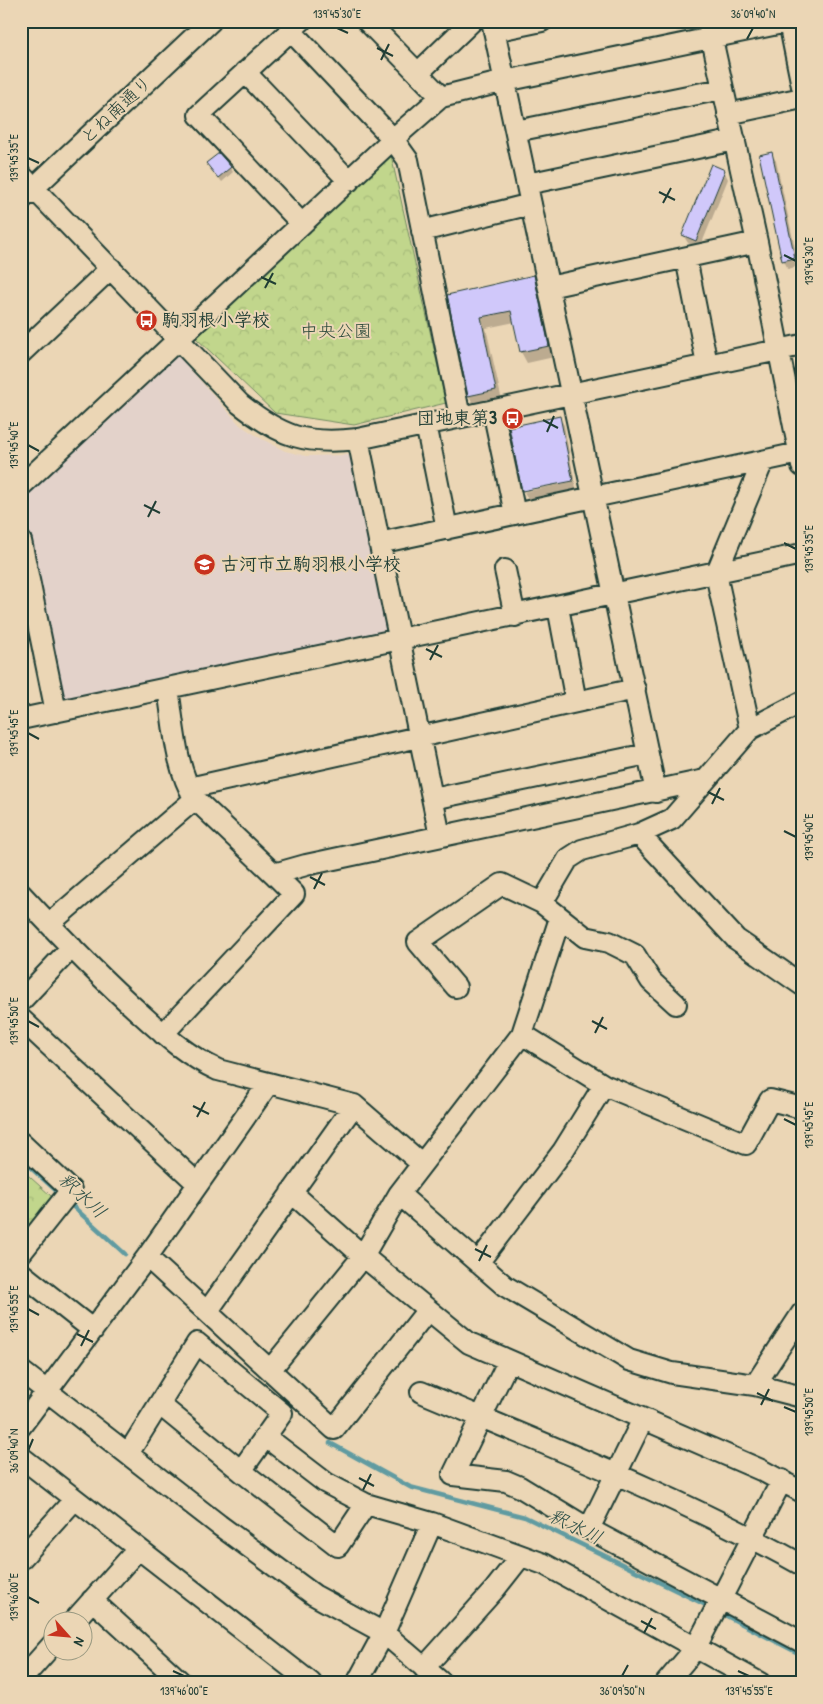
<svg xmlns="http://www.w3.org/2000/svg" width="823" height="1704" viewBox="0 0 823 1704" font-family="'Patrick Hand','Klee One',sans-serif">
<style>
.built{fill:#e3d2ca}
.forest{fill:url(#forest-crowns);stroke:#708a60}
.shadow{fill:#0003}
.lines{fill:none;stroke-linecap:round;stroke-linejoin:round}
.stream{stroke:#609ba1;stroke-width:4.5}
.building{fill:#d0c8fa;stroke:#1f3d34}
.minor-casing{stroke:#1f3d34;stroke-width:24}
.minor{stroke:#ebd6b5;stroke-width:20}
.ticks{fill:none;stroke:#1f3d34;stroke-width:2}
.labels{text-anchor:middle;stroke-width:4;stroke-linejoin:round;paint-order:stroke}
.street-label{font-size:18px;fill:#1f3d34;stroke:#ebd6b5}
.poi-label{font-size:18px;font-weight:bold;fill:#1f3d34;stroke:#ebd6b5;text-anchor:start}
.park-label{font-size:18px;fill:#2f4c3d;stroke:#ebd6b5}
.water-label{font-size:19px;font-style:italic;fill:#2a4d46;stroke:#ebd6b5}
.neatline{fill:none;stroke:#1f3d34;stroke-width:2}
.ticks-label{font-size:12px;text-anchor:middle;fill:#1f3d34}
</style>
<defs>
<pattern id="forest-crowns" width="20" height="18" patternUnits="userSpaceOnUse" patternTransform="scale(1.25)"><rect width="20" height="18" fill="#c1d68c"/><path d="M2 6a3 3 0 1 1 6 0M12 15a3 3 0 1 1 6 0" fill="none" stroke="#a5b979"/></pattern>
</defs>
<rect width="100%" height="100%" fill="#ebd6b5"/>
<filter id="ink" filterUnits="userSpaceOnUse"><feTurbulence type="fractalNoise" baseFrequency=".02" numOctaves="2"/><feDisplacementMap in="SourceGraphic" scale="10" xChannelSelector="R" yChannelSelector="G"/><feConvolveMatrix kernelMatrix="1 2 1 2 8 2 1 2 1" color-interpolation-filters="sRGB"/></filter>
<g filter="url(#ink)">
<!-- built -->
<path class="built" d="M170 357H179L240 425 260 438 285 451 306 456 352 455 387 631 385 635 67 702 63 699 23 498Z"/>
<!-- forest -->
<path class="forest" d="M391 155 446 403 354 425 275 413 196 338Z
M21 1169 60 1204 21 1248Z"/>
<!-- shadow -->
<path class="shadow" d="M771 153 776 161 799 266 788 269 784 261 760 155Z
M230 167 233 172 222 182 211 168Z
M724 171 728 179 700 248 688 243 683 235Z
M533 276 539 287 554 357 527 363 521 352 515 322 486 328 502 401 475 407 469 396 449 296Z
M559 417 564 425 574 479 524 490V492L510 428Z
M575 481 576 489 528 499 524 492Z"/>
<g class="lines">
<!-- stream -->
<path class="stream" d="M21 1159 60 1194
M67 1201 125 1254
M330 1443 410 1487 525 1517 710 1607
M719 1612 802 1655"/>
</g>
<!-- building -->
<path class="building" d="M772 152 795 258 782 261 759 155Z
M219 153 231 167 218 178 206 163Z
M711 164 725 170 696 241 682 235Z
M534 275 549 346 520 352 511 311 481 317 496 390 468 396 447 295Z
M560 416 573 481 522 491 509 427Z"/>
<g class="lines">
<defs>
<path id="minor" d="M301 21 199 115 302 224
M367 21 441 97
M492 21 656 792
M708 21 757 242 802 466
M789 22 802 86
M291 31 393 139 408 160 460 417
M494 31 542 21
M245 72 349 181
M418 73 472 21
M728 114 802 98
M516 131 722 89
M21 175 240 404C282 437 305 445 358 439L802 345
M527 184 735 140
M21 200 211 21
M422 231 531 204
M686 258 707 364
M549 287 757 242
M21 353 111 268
M493 410 515 514
M426 424 447 529
M358 439 440 836
M21 486 393 139 441 97 505 81 792 21
M21 541 56 712
M379 543 799 453
M505 570 515 616
M558 607 576 702
M168 689C174 725 175 767 195 799L274 874 306 865 705 780
M21 719 802 554
M750 729 716 574 763 461
M189 788 635 689
M433 799 647 754
M639 834 736 939 802 985
M21 894C60 936 99 977 141 1014 165 1036 189 1057 218 1070L354 1105 422 1164
M542 903 568 859 582 850 639 834 672 819 750 729 802 702
M560 918 522 1034 399 1194 505 1286 629 1360 672 1373 755 1385 802 1397
M49 924 195 799
M456 987 418 942 502 884 542 903 585 937 609 942 635 955 651 981 676 1004
M21 1001 72 947
M21 1019 198 1184
M163 1034 294 894 274 874
M522 1034 604 1085 746 1144 770 1100 802 1108
M21 1143 71 1190 21 1253
M291 1192 363 1256 469 1343 761 1470 802 1492
M147 1257 207 1312 354 1105
M478 1263 563 1151 604 1085
M21 1273 93 1330
M207 1312 334 1429 427 1311
M508 1362 453 1475 506 1481 520 1487 589 1529 802 1642
M271 1369 363 1256 399 1194
M21 1371 219 1525 314 1595 384 1633 442 1683
M755 1385 802 1313
M421 1392C549 1446 681 1497 802 1565
M159 1404 241 1471
M21 1426 147 1257 269 1083
M266 1437 326 1483 366 1504
M128 1454 197 1343 282 1413 241 1471 338 1546 366 1504 432 1523 544 1564 760 1683
M21 1457 311 1683
M589 1529 643 1419
M21 1559 75 1499
M92 1600 182 1683
M73 1622 138 1549
M424 1668 495 1589 521 1556
M21 1680 52 1645
M357 1683 384 1633 432 1523
M666 1683 695 1649 782 1480"/>
</defs>
<!-- minor casing -->
<use href="#minor" class="minor-casing"/>
<!-- minor -->
<use href="#minor" class="minor"/>
</g>
</g>
<!-- ticks -->
<path class="ticks" d="M337 28 348 33M747 39 753 28M377 48 393 56M381 60 389 44M28 158 39 163M659 192 675 200M663 203 671 188M784 255 796 261M261 277 276 284M265 288 273 273M543 420 558 428M547 432 554 416M28 445 39 451M144 505 160 513M148 517 156 501M784 543 796 549M426 649 442 657M430 660 438 645M28 733 39 739M708 792 724 800M712 804 720 788M784 831 796 837M310 877 325 885M314 889 322 873M28 1021 39 1027M592 1021 607 1029M595 1033 603 1017M193 1106 209 1114M197 1117 205 1102M784 1119 796 1125M475 1249 491 1257M479 1261 487 1245M28 1309 39 1315M77 1334 93 1342M81 1346 89 1330M757 1393 773 1401M761 1405 769 1389M784 1407 796 1412M28 1451 33 1439M359 1478 374 1486M363 1490 371 1474M28 1597 39 1603M641 1621 656 1629M644 1633 652 1618M173 1671 184 1676M738 1671 749 1676M622 1676 628 1665"/>
<!-- icons -->
<defs>
<symbol id="bus-disc" viewBox="-11 -11 22 22"><circle r="9.5" fill="#c8321e" stroke="#ebd6b5"/><path d="M-5-6H5V4H4V6H2V4H-2V6H-4V4H-5ZM-3.5-4V0h7V-4ZM-3.5 1.2v1.5H-2V1.2ZM2 1.2v1.5H3.5V1.2Z" fill="#fff"/></symbol>
<symbol id="school-disc" viewBox="-11 -11 22 22"><circle r="9.5" fill="#c8321e" stroke="#ebd6b5"/><path d="M0-5L7-2L0 1L-7-2ZM-4 1L0 2.5L4 1V4Q0 6-4 4Z" fill="#fff"/></symbol>
</defs>
<g fill-rule="evenodd">
<use href="#bus-disc" x="134" y="308" width="25" height="25"/>
<use href="#bus-disc" x="500" y="406" width="25" height="25"/>
<use href="#school-disc" x="192" y="552" width="25" height="25"/>
</g>
<g class="labels">
<!-- street labels -->
<g class="street-label">
<text transform="translate(116 110) rotate(-43)" y="6">とね南通り</text>
</g>
<!-- poi labels -->
<g class="poi-label">
<text x="162" y="326">駒羽根小学校</text>
<text x="497" y="424" text-anchor="end">団地東第3</text>
<text x="221" y="570">古河市立駒羽根小学校</text>
</g>
<!-- park labels -->
<g class="park-label">
<text x="336" y="337">中央公園</text>
</g>
<!-- water labels -->
<g class="water-label">
<text transform="translate(83 1195) rotate(43)" y="7">釈水川</text>
<text transform="translate(576 1526) rotate(26)" y="7">釈水川</text>
</g>
</g>
<!-- margin -->
<rect width="823" height="1704" fill="none" stroke="#ebd6b5" stroke-width="55"/>
<!-- north arrow -->
<g transform="translate(68 1636) rotate(117)"><circle r="24" fill="#ebd6b5" stroke="#999981"/>
<path d="M0-4L9 19L0 12L-9 19Z" fill="#c8321e"/>
<text y="-8" font-size="14" font-weight="bold" text-anchor="middle" fill="#1f3d34">N</text>
</g>
<rect x="28" y="28" width="768" height="1648" class="neatline"/>
<g class="ticks-label">
<text x="337" y="18">139°45'30"E</text>
<text x="753" y="18">36°09'40"N</text>
<text transform="translate(14 158) rotate(-90)" y="4">139°45'35"E</text>
<text transform="translate(809 261) rotate(-90)" y="4">139°45'30"E</text>
<text transform="translate(14 445) rotate(-90)" y="4">139°45'40"E</text>
<text transform="translate(809 549) rotate(-90)" y="4">139°45'35"E</text>
<text transform="translate(14 733) rotate(-90)" y="4">139°45'45"E</text>
<text transform="translate(809 837) rotate(-90)" y="4">139°45'40"E</text>
<text transform="translate(14 1021) rotate(-90)" y="4">139°45'50"E</text>
<text transform="translate(809 1125) rotate(-90)" y="4">139°45'45"E</text>
<text transform="translate(14 1309) rotate(-90)" y="4">139°45'55"E</text>
<text transform="translate(809 1412) rotate(-90)" y="4">139°45'50"E</text>
<text transform="translate(14 1451) rotate(-90)" y="4">36°09'40"N</text>
<text transform="translate(14 1597) rotate(-90)" y="4">139°46'00"E</text>
<text x="184" y="1695">139°46'00"E</text>
<text x="622" y="1695">36°09'50"N</text>
<text x="749" y="1695">139°45'55"E</text>
</g>
</svg>
